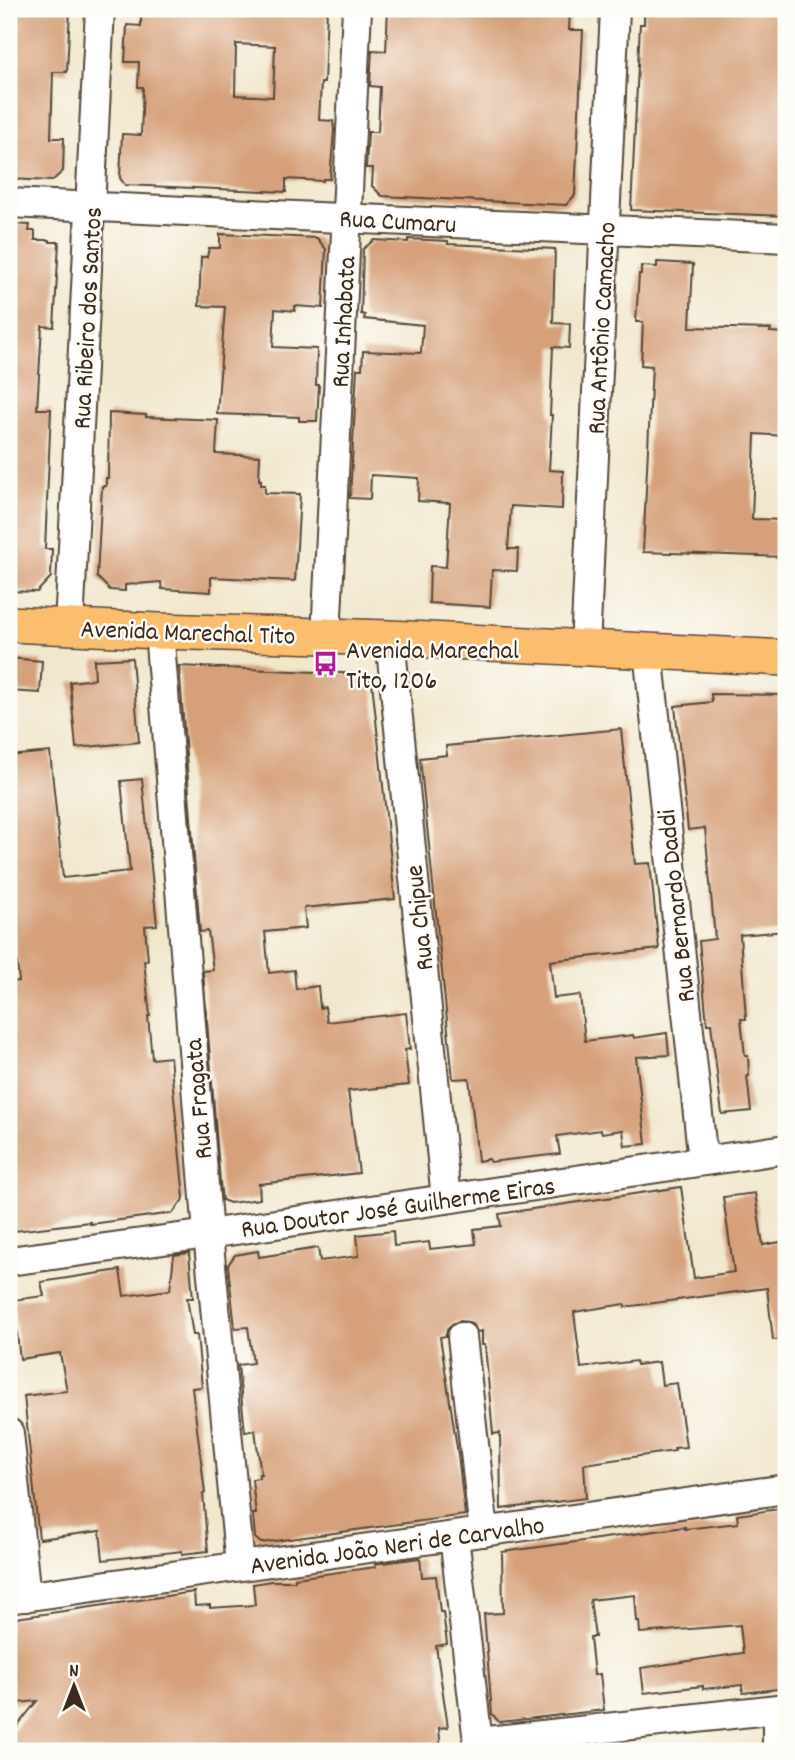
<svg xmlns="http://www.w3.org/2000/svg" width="795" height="1760" viewBox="0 0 795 1760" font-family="Dekko,sans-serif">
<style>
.building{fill:#d6a07a;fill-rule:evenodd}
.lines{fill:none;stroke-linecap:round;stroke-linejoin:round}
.minor-casing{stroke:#564638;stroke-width:32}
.major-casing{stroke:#564638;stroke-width:38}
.minor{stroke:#fff;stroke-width:28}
.major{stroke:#fbbd6e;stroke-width:35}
.labels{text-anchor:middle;stroke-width:5;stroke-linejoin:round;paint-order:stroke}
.street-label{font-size:26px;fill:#3b2a1e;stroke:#fdfcf7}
.poi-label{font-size:26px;fill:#3b2a1e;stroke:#fdfcf7;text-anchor:start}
</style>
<rect width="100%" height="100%" fill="#fdfcf7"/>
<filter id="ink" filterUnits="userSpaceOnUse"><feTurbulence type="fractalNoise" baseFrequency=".0143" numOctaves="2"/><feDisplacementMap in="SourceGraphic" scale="14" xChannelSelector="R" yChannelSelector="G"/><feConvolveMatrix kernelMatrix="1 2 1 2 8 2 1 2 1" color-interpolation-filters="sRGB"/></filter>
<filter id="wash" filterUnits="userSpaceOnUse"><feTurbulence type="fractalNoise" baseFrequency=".00686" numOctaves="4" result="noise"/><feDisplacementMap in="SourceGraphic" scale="28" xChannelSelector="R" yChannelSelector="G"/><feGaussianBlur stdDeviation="1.57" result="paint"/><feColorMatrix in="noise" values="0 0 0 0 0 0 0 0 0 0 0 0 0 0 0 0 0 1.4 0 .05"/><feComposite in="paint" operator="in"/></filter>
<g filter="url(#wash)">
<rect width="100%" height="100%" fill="#f1e7cd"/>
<g id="blocks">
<!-- building -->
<path class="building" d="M9 9H70L67 72H53L51 138H64L63 171 52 181 9 179Z
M141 9H327L324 83H321L319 120 333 121 334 130 330 179H323V181L286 179V192L125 185 120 178 122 134 141 135 143 87H138L139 62H125L127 25 141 26ZM236 44 275 46 273 97 235 95Z
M388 9H570L569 30H583L575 195 566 205 382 196 372 186 373 168H366L368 132H378L380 87 370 86 372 50 386 51Z
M644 9H786V216L631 210 640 24H644Z
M9 224 30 225 29 231H35V240H50V242H59L54 327 42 326 37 409H51L45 549H52L51 577 37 592 9 591Z
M220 234 317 238 326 249 323 308 295 306V311L275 309 273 347 317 349 316 385H319L317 421H299V417L217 414 225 307 199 306 201 257H207L209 248H220Z
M408 239 448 241V244L555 249 553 323 570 324 569 348 553 347 550 415H552L549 470 563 471 562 509 511 506 508 549H518L517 571 492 570 490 607 429 603 430 566 446 567 450 503 418 501 419 478 371 475 370 499 350 498 357 369H362L363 351 421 353 423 325 364 319 365 315 361 314 363 249 374 240 408 242Z
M657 262 693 264 690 327 771 329 770 332 786 333V436L755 434 752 519 786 520V557L643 552 652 366 641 365 643 322H636L639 274H641V266L657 267Z
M109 413 146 415V417L218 420 216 454 260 456 259 480H261V485H265V493L300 494 295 581 211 577V592L162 589 161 582 125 585V591L110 590 97 577 102 486H106V478H108Z
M9 658 42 661 40 693 9 691Z
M132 658 139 742 76 748 70 682 95 679 94 660Z
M179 666 364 674 372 682 395 899 304 908 306 928 265 932 269 973 294 970 296 989 318 986 320 1008 325 1007 327 1022 406 1013 410 1049 405 1050 409 1085 348 1091 359 1173 259 1184 260 1199 230 1203 222 1200 220 1182 203 971 213 970 208 931 200 932Z
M711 694 784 695 786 720V931L740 935 746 1019H741L745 1056H748L749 1076H747L751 1111 722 1114 711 1024H707L699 941 715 939 705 828 688 830 675 706 712 702Z
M621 729 635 864 650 863 659 949 550 961 554 998 580 995 585 1041 633 1035 634 1038 667 1033 669 1055 636 1057 646 1144 625 1146 623 1130 602 1133 601 1130 557 1136 560 1154 490 1162 489 1159 478 1161 469 1078 453 1079 420 758 447 755 446 746Z
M50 752 63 878 130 871 121 781 142 779 157 925 145 926 148 960 144 961 150 1016H148L152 1059 170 1057 184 1198 173 1213 90 1224V1222L15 1231 11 1179H9V982L19 981 13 930 9 931V756Z
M681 1187 694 1278 734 1272 723 1197 755 1193 763 1245 786 1241V1339L773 1340 767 1288 625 1307 624 1304 574 1312 581 1368 636 1361 637 1365 659 1362 662 1385 677 1383 686 1447 674 1448 675 1451 584 1464 586 1498 501 1509 500 1433 493 1434 485 1345H482V1331L477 1332 475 1327 469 1322 459 1321 452 1324 447 1330 446 1336 440 1337 458 1454 465 1515 261 1543 255 1538 253 1514H256L252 1479 259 1478V1474H261L255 1430 245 1432 238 1365 253 1363 248 1327 235 1328 228 1265 235 1255 258 1251 259 1257 318 1248 320 1261 359 1256 357 1235 393 1231 394 1246 429 1242 430 1249 476 1244 474 1229 501 1226 499 1214Z
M189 1253 193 1298H187L193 1335H197L202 1387 192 1388 205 1493 203 1494 208 1551 182 1554V1551L103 1560 100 1531 39 1539 24 1396 67 1391 60 1353 20 1359 13 1300 44 1296 41 1282 120 1270 124 1296 170 1290 174 1255Z
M786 1508V1688L743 1693 742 1685 703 1689V1686L644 1693 641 1668 743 1653 740 1625 640 1633 639 1621H637L635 1595 590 1600 595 1637H590L594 1675 600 1674 604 1710 499 1722 492 1714 484 1614 503 1613 502 1552 685 1527V1529L738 1523 737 1515Z
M420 1558 422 1577 436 1576 440 1612H443L447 1644 436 1646 448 1727 439 1728 441 1751H12L10 1735 37 1701 9 1704V1619L194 1592 195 1606 210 1605V1608L255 1605 253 1584 271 1581H295V1578L376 1567 375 1564Z"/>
</g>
</g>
<g filter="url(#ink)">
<use href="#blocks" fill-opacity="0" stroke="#564638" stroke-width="2"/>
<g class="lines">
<defs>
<path id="minor" d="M9 203 786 238
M69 627 100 9
M159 631 208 1234 240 1566
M326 636 357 9
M390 638 446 1199
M585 648 615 9
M648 651 703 1161
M9 1261 208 1234 786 1149
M462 1337 484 1532
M9 1433 26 1597
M454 1536 479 1751
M9 1599 786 1489
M478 1742 786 1708
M777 1751V1709"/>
<path id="major" d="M9 624 159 631 390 638 786 658"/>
</defs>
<!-- minor casing -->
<use href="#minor" class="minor-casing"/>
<!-- major casing -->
<use href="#major" class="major-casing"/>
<!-- minor -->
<use href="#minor" class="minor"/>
<!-- major -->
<use href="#major" class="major"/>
</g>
</g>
<!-- icons -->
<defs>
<symbol id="bus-bare" viewBox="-9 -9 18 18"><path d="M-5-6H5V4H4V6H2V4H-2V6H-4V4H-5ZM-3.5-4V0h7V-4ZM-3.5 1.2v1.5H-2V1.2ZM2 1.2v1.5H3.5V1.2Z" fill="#b5179e" stroke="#fdfcf7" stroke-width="2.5" paint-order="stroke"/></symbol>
</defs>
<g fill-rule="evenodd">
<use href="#bus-bare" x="308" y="646" width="35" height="35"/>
</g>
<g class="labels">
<!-- street labels -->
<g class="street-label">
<text transform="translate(398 220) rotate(3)" y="9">Rua Cumaru</text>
<text transform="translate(86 318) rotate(-87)" y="9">Rua Ribeiro dos Santos</text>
<text transform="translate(342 322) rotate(-87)" y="9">Rua Inhabata</text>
<text transform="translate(600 328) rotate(-87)" y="9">Rua Antônio Camacho</text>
<text transform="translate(188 631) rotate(2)" y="9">Avenida Marechal Tito</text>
<text transform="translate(675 906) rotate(-96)" y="9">Rua Bernardo Daddi</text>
<text transform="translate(418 918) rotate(-96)" y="9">Rua Chipue</text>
<text transform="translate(197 1099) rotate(-95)" y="9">Rua Fragata</text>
<text transform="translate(398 1206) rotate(-8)" y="9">Rua Doutor José Guilherme Eiras</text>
<text transform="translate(397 1544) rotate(-8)" y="9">Avenida João Neri de Carvalho</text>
</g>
<!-- poi labels -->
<g class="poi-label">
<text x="346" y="658">Avenida Marechal<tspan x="346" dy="30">Tito, 1206</tspan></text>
</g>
</g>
<!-- margin -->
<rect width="795" height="1760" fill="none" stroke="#fdfcf7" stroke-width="35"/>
<!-- north arrow -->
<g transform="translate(74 1686)" stroke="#fdfcf7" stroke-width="5" paint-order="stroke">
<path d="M0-5L12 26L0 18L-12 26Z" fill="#3b2a1e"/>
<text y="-10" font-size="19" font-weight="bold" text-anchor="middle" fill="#3b2a1e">N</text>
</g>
</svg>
